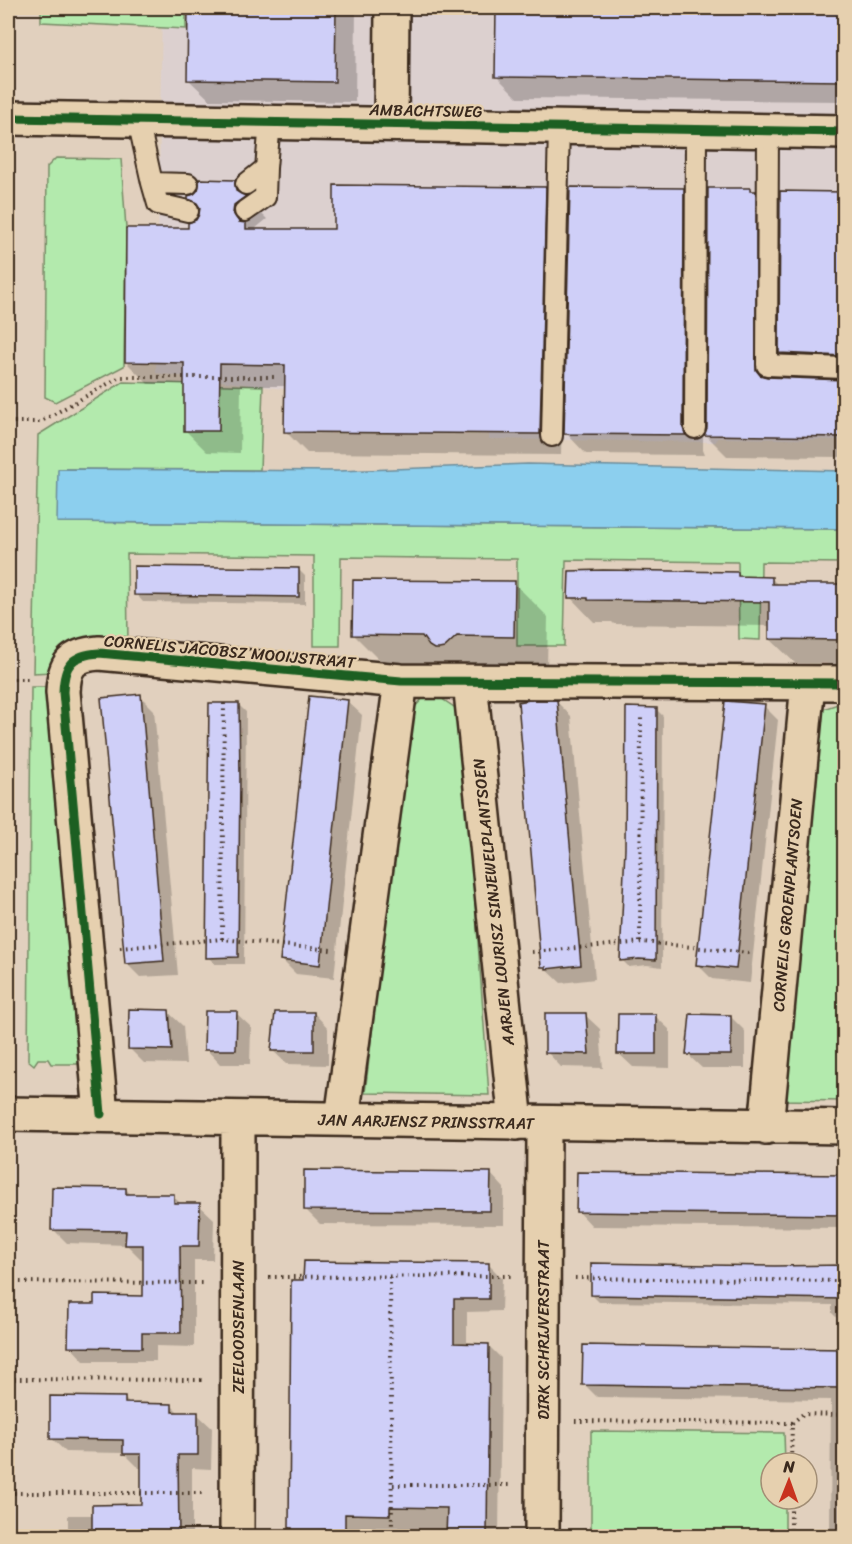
<svg xmlns="http://www.w3.org/2000/svg" width="852" height="1544" viewBox="0 0 852 1544" font-family="Sriracha,sans-serif">
<style>
.built{fill:#dcd0cf}
.green{fill:#b3eaad;stroke:#778a66;stroke-width:1.5}
.water{fill:#8ccfee;stroke:#6c8d9b;stroke-width:1.5}
.shadow{fill:#0003}
.building{fill:#cfcff8;stroke:#3b2a1e;stroke-width:1.5}
.lines{fill:none;stroke-linecap:round;stroke-linejoin:round}
.service-casing{stroke:#3b2a1e;stroke-width:24}
.minor-casing{stroke:#3b2a1e;stroke-width:38}
.path{stroke:#3b2a1e;stroke-width:4;stroke-dasharray:1.5 4.5;stroke-linecap:butt}
.service{stroke:#e6d0af;stroke-width:20}
.minor{stroke:#e6d0af;stroke-width:33}
.cycleway-casing{stroke:#e6d0af;stroke-width:13}
.cycleway{stroke:#1b5e20;stroke-width:9}
.labels{text-anchor:middle;stroke-width:4.5;stroke-linejoin:round;paint-order:stroke}
.street-label{font-size:16px;fill:#3b2a1e;stroke:#e6d0af}
</style>
<rect width="100%" height="100%" fill="#e1d0be"/>
<filter id="ink" filterUnits="userSpaceOnUse"><feTurbulence type="fractalNoise" baseFrequency=".0167" numOctaves="2"/><feDisplacementMap in="SourceGraphic" scale="12" xChannelSelector="R" yChannelSelector="G"/><feConvolveMatrix kernelMatrix="1 2 1 2 8 2 1 2 1" color-interpolation-filters="sRGB"/></filter>
<g filter="url(#ink)">
<!-- built -->
<path class="built" d="M162 8H844V440L717 438 716 442 489 439V415L156 373Z"/>
<!-- green -->
<path class="green" d="M41 8H186V29L41 22Z
M56 158 121 159 126 228 124 366 55 402 45 397 47 167Z
M123 382 263 386 260 470 59 469 58 522 844 529V563L761 562 760 640 739 639 738 562 566 560 564 646H517V559L341 557 340 646H314V556L127 554 128 645 53 672 33 673 38 435Z
M31 687H53L80 1058 78 1064H51L48 1059H38L34 1065 28 1060Z
M436 695 457 709 463 733 489 1095 365 1093 408 724 413 709 425 696Z
M838 704 844 706V1101L780 1100 816 728 823 709Z
M591 1431 784 1433 785 1463H771V1499H785V1536H572V1530H591Z"/>
<!-- water -->
<path class="water" d="M528 464 844 471V529L57 522 58 469 338 471Z"/>
<!-- shadow -->
<path class="shadow" d="M189 8H356L355 102 210 100 189 80Z
M497 8H844V101L518 98 497 77Z
M234 181 256 203 257 209 267 219 256 228 255 230H335L545 188 567 210 561 455 307 453 285 431 286 386H241L240 453 207 452 185 430 186 384H148L126 362 189 230 197 221 201 210 189 198Z
M683 190 704 210 703 450 705 455 586 454 566 433Z
M750 190 776 213 775 379 844 381V457L727 456 706 435Z
M781 193H844V376L801 374 781 353Z
M298 569 305 576V604L143 602 136 594Z
M737 573 741 578H771L778 585 844 586V664L795 663 770 639V626L614 624 612 622H594L570 597Z
M514 583 548 617 547 670 387 668 354 635Z
M140 696 154 710 178 975 140 977 126 963Z
M347 701 362 715 334 978 296 974 282 960Z
M557 702 571 716 595 979 561 983 543 966Z
M239 705 246 712 244 964H215L208 957Z
M764 706 778 720 750 983 712 979 698 965Z
M656 709 663 716 662 967 647 965 629 967 622 960Z
M168 1012 183 1026 186 1064 144 1063 130 1049Z
M236 1013 251 1027 250 1064H220L206 1049Z
M314 1013 328 1028V1065L287 1064 272 1050Z
M585 1015 600 1029 603 1068 561 1067 547 1052Z
M655 1016 670 1030V1068L633 1067 618 1053Z
M730 1016 745 1031V1068H702L687 1054Z
M490 1173 504 1188V1225L320 1224 305 1209Z
M578 1174 844 1176V1228L592 1226 578 1211Z
M126 1189 131 1195 173 1196 182 1205H199L214 1219 213 1260H194V1347L156 1346V1361H84L70 1346 96 1306 144 1298 145 1259H141L127 1245 67 1243 53 1229Z
M489 1265 502 1278 501 1311 467 1312V1345H488L501 1358 499 1536H398V1527H357V1536H290L292 1282Z
M592 1265 844 1267V1320H839L832 1313V1305L599 1302 592 1295Z
M584 1384H844V1536H830L831 1400 597 1397Z
M124 1398 130 1404 171 1405 180 1414H197L212 1428 211 1469 192 1468V1536H68V1515H94L142 1505 143 1468H139L124 1453 66 1452 51 1438Z"/>
<!-- building -->
<path class="building" d="M188 8H336L335 82 187 80Z
M496 8H844V81L495 77Z
M199 179 235 180 236 191 246 196 234 205 233 213 239 222 246 223V229H334V185L546 187 540 434 284 432 285 365 220 364 219 431H184V363L125 362 126 228H188V223L196 220 199 214 200 208 197 203 188 199V196L194 194 198 190Z
M570 187 684 188 683 428 686 435 564 434Z
M708 188H750V191H756V370L760 375 767 377 844 380V437L704 435 707 428Z
M780 191 844 192V356L779 353Z
M134 566 299 568V597L134 595Z
M603 570 738 572V576L772 577V584H844V640L769 639V602L588 600V598H568L569 571Z
M353 580 515 581 514 637 457 636 444 648 439 649H434L429 646 422 636 352 635Z
M141 694 164 961 125 964 101 698Z
M309 696 348 700 320 965 280 960Z
M530 700H557L581 965 546 969V967H541L518 702Z
M725 701 765 704 736 969 696 965Z
M209 703H239L240 777 238 957 206 958Z
M626 707 657 708 656 960 639 959 620 961 625 848Z
M129 1009 169 1010 172 1050 128 1049Z
M205 1011H237L236 1050H204Z
M275 1012H314V1051H271Z
M545 1013H586L589 1054 545 1053Z
M618 1014H656V1054H617Z
M690 1014 731 1015V1055H686Z
M304 1170 491 1172 490 1211 304 1210Z
M577 1172 844 1175V1215L576 1212Z
M52 1187 126 1188V1194H174V1203H200L199 1246H180L181 1333H142V1348L68 1347 69 1304H94V1295L143 1296V1245H125L126 1231 51 1230Z
M304 1261 489 1263V1299H454V1343L489 1344 487 1536H446L447 1508 390 1507V1515L345 1514V1536H292V1528H289L291 1280H303Z
M591 1263 775 1266 844 1265V1299L591 1295Z
M583 1345 844 1349V1388L582 1385Z
M50 1396 125 1397V1403L172 1404V1412H198V1455H178L179 1536H92V1505L141 1504V1454H123V1440L50 1439Z"/>
<g class="lines">
<defs>
<path id="service" d="M138 120 152 183 188 184
M768 131 767 365 844 368
M152 183 158 204 188 211
M246 184 266 168 270 122
M245 211 265 197 266 168
M695 428 696 130
M552 436 559 127"/>
<path id="minor" d="M8 118 844 132
M391 124 392 8
M470 682 516 1123
M8 1114 844 1127
M101 1114 63 692C64 664 72 655 99 653L401 681 844 683
M342 1119 401 681
M766 1127 808 683
M237 1536 238 1118
M542 1536 544 1123"/>
</defs>
<!-- service casing -->
<use href="#service" class="service-casing"/>
<!-- minor casing -->
<use href="#minor" class="minor-casing"/>
<!-- path -->
<path class="path" d="M8 422H40L120 377H275
M8 679H30
M222 939 224 699
M640 942 641 716
M120 948 222 939 331 950
M532 952 643 942 749 953
M269 1277 511 1276
M390 1277 392 1536
M575 1278 844 1281
M8 1282 205 1283
M8 1379 204 1380
M575 1421 792 1423 791 1463
M792 1423 803 1414 844 1415
M393 1485H509
M8 1493H204
M791 1536V1499"/>
<!-- service -->
<use href="#service" class="service"/>
<!-- minor -->
<use href="#minor" class="minor"/>
<defs>
<path id="cycleway" d="M8 118 844 132
M101 1114 63 692C64 664 72 655 99 653L401 681 844 683"/>
</defs>
<!-- cycleway casing -->
<use href="#cycleway" class="cycleway-casing"/>
<!-- cycleway -->
<use href="#cycleway" class="cycleway"/>
</g>
</g>
<g class="labels">
<!-- street labels -->
<g class="street-label">
<text transform="translate(426 110) rotate(1)" y="6">AMBACHTSWEG</text>
<text transform="translate(230 651) rotate(5)" y="6">CORNELIS JACOBSZ MOOIJSTRAAT</text>
<text transform="translate(493 902) rotate(-96)" y="6">AARJEN LOURISZ SINJEWELPLANTSOEN</text>
<text transform="translate(787 905) rotate(-85)" y="6">CORNELIS GROENPLANTSOEN</text>
<text transform="translate(426 1121) rotate(1)" y="6">JAN AARJENSZ PRINSSTRAAT</text>
<text transform="translate(238 1327) rotate(-90)" y="6">ZEELOODSENLAAN</text>
<text transform="translate(543 1330) rotate(-90)" y="6">DIRK SCHRIJVERSTRAAT</text>
</g>
</g>
<!-- margin -->
<rect width="852" height="1544" fill="none" stroke="#e6d0af" stroke-width="30"/>
<rect x="15" y="15" width="822" height="1514" fill="none" stroke="#3b2a1e" stroke-width="2" filter="url(#ink)"/>
<!-- north arrow -->
<g transform="translate(789 1481) rotate(1)"><circle r="28" fill="#e6d0af" stroke="#a28e75" stroke-width="1.5"/>
<path d="M0-4.5L10 22L0 15L-10 22Z" fill="#c8321e"/>
<text y="-9" font-size="16" font-weight="bold" text-anchor="middle" fill="#3b2a1e">N</text>
</g>
</svg>
